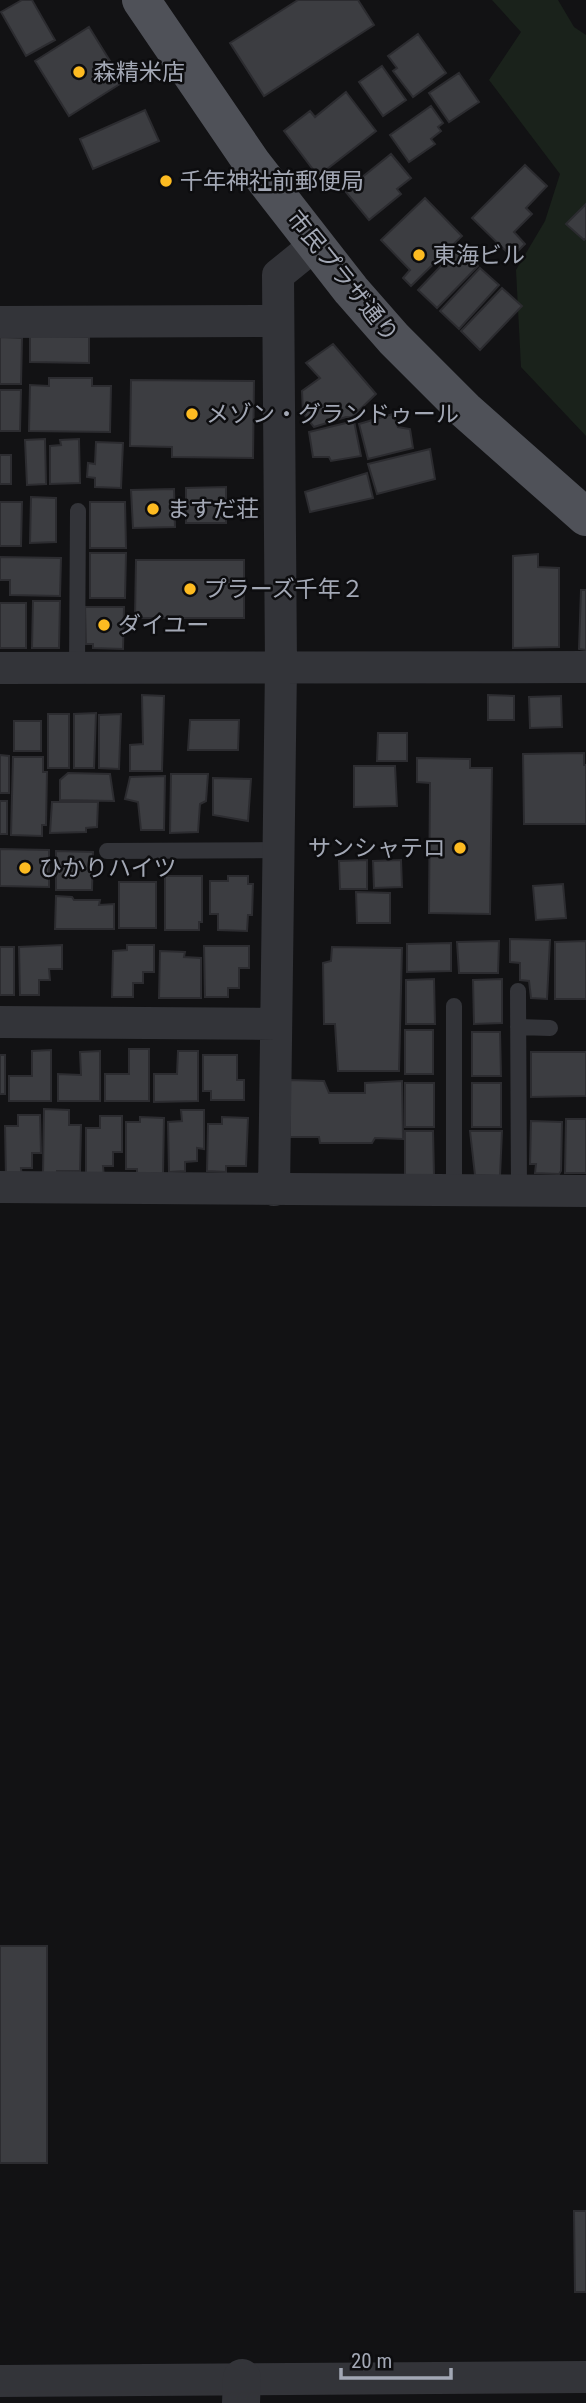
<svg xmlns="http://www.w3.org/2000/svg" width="586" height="2403" viewBox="0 0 586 2403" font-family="'Roboto Condensed','Noto Sans JP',sans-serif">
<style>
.green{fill:#1a221b}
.building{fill:#3c3d41;stroke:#2c2c30;stroke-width:2}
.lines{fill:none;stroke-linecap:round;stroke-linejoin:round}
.service{stroke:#333439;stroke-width:16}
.minor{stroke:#333439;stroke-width:32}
.tertiary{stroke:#333439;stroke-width:38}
.primary{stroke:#4f5158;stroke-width:38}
.poi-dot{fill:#fdbb21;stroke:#0d0d0f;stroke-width:2.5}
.labels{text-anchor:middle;stroke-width:5;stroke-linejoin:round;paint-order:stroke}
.poi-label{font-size:23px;fill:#a3a8b5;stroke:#0d0d0f;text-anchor:start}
.street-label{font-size:23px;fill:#a3a8b5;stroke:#0d0d0f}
</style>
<rect width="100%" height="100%" fill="#121214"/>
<!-- green -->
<path class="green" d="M492 0H558L574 27 586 35V436L521 367 516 270 545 221 560 174 489 80 521 32Z"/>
<!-- building -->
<path class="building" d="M22 0H32L55 40 26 56 1 12Z
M298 0H358L374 25 264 96 230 43Z
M89 27 123 82 69 116 35 61Z
M418 34 446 73 413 97 393 71 397 68 388 56Z
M382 66 406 100 383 116 359 82Z
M459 73 479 102 449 122 429 93Z
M346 92 376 131 318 176 284 131 310 111 315 117Z
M431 106 443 123 438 127 441 131 431 139 435 144 409 162 390 135Z
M145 110 159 141 93 169 80 139Z
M391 154 411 178 397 189 401 194 369 220 345 191Z
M525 165 547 186 526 208 532 214 514 232 525 244 512 257 472 218Z
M425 198 462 236 411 286 403 278 410 270 381 240Z
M586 204V238L584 240 566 224Z
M459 247 478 266 437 308 418 290Z
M480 268 499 285 459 329 440 311Z
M502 288 522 306 480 350 461 331Z
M30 336 89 337V363L30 362Z
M0 337 22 338 21 384H0Z
M333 344 376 394 352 417H346L314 427 303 413 302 391 320 378 306 363Z
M49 378H92V386H111L110 432 29 431 30 385 49 386Z
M131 380 254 381 253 458 172 457V447L130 446Z
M0 390H21L20 431H0Z
M393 414 398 427 410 429 413 448 368 459 359 424Z
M354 421 361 456 331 461 329 457H313L309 432Z
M45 439 46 484 27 485 25 440Z
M79 439 80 483 50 484V446L61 445 60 440Z
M96 442 123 443 121 488 95 487V478L87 477 88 463 95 464Z
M430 449 435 479 377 494 368 464Z
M0 455H11V484H0Z
M367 473 373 498 310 512 305 492Z
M226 487V523H186V488Z
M174 489 175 527 133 528 131 490Z
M31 497 56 498V542L30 543Z
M0 502H22L21 546H0Z
M90 502H125L126 548H90Z
M90 553H126L125 598H90Z
M538 554V567L559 568V647L513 648V556Z
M0 557 61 558 60 596 10 595V580H0Z
M136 560H244V618H135Z
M581 590H586V650L579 649Z
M33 601H60L59 648H32Z
M0 603H26V648H0Z
M85 607H124L123 649 93 648V644H86Z
M142 695 164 696 162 771H130V745L143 744Z
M488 695 514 696V720H488Z
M561 696 562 727 530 728 529 697Z
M96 713 94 768H74V714Z
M48 714H69V768H48Z
M121 714 119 769 99 768V715Z
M190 720H239L238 750H188Z
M14 721H41V751H14Z
M378 733H407V761H377Z
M584 753V765H586V824H524L523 754Z
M0 755 9 756V793H0Z
M13 757H43V772H47L46 825H42V836L11 835Z
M417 758 470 759V768H492L490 914 429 913 430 783 417 782Z
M354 766H395L397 806 354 807Z
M68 773 110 774 114 801 60 800V780Z
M171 774H208L206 801 200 804 198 832 170 833Z
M165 776 164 830H141L138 802 125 799 130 777Z
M213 778 251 779 248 821 213 815Z
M0 801H7V834H0Z
M52 802H98L97 827 86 828V832L50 833Z
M0 849 49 850V887L0 886Z
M56 851 93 852 92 890H56Z
M367 860V889H340L339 861Z
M401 860 402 887 374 888 373 861Z
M165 876H202V922H199V930H165Z
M228 876H248V884H253L252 915H248L247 931 218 930V914H210V881H228Z
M119 882H156V928H119Z
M563 884 566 918 536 920 533 886Z
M356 892 390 893V923H357Z
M56 896 72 897 74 900H100L99 905 114 904V929H55Z
M510 939 550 940 547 999 531 998 529 981 520 980V963L510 962Z
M499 941 498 973H459L457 942Z
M586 941V999H555V942Z
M451 943V971L407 972V944Z
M62 945V969H49L50 980H39V995H20L19 947Z
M127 945H154V972H143V983H133V997H112L113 951 127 950Z
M204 946H249V968H239V988H228V997H205Z
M0 947H14V995H0Z
M332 947 402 948 399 1071H338L335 1024H324L323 963 331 961Z
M160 951 185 952 184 957 201 958V998H159Z
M434 979 435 1024H406V980Z
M502 979V1023L474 1024 473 980Z
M405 1030H433V1074H405Z
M472 1032H500L501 1076H472Z
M129 1049H149V1101H105V1074H129Z
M51 1050V1101H9V1076H32V1051Z
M100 1051V1101H58V1074L81 1075 80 1052Z
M178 1051H198V1101L154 1102V1074H177Z
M531 1052H586V1096L531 1097Z
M0 1055H5V1094H0Z
M203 1055H237V1080H244V1100H211V1091H203Z
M290 1080 324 1081 329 1093H365V1083L402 1081 403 1139 375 1138 372 1143H320L319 1137H290Z
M405 1083H434V1127H405Z
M472 1083H501V1127H472Z
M44 1109 69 1110V1125H81L80 1171H57V1175L43 1174Z
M181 1110H204V1149L197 1148V1161L185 1162V1171L169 1172 168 1122 182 1121Z
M18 1115H40L41 1153H32V1168H21L22 1178H6L5 1126H18Z
M100 1116H122V1152H113V1166H103L104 1177 86 1176V1128H100Z
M140 1117 164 1118 163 1174 137 1173V1169H126V1122H140Z
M222 1117 248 1118 246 1166H226V1172L207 1171 208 1124H222Z
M566 1119H586V1173H565Z
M531 1121 562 1122 561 1171 559 1174 535 1173 536 1164H530Z
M405 1131H433L434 1175H405Z
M470 1131H502L500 1176 475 1175Z
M0 1946H47V2163H0Z
M574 2211H586V2292H575Z"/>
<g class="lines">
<!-- service -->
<path class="service" d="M77 667 78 511
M107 851 278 850
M518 991 519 1191
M518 1027 550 1028
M454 1190V1006"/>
<!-- minor -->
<path class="minor" d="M0 322 278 321
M0 668 586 667
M0 1022 276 1024
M0 1187 586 1191
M274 1190 281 666 278 275 315 245
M0 2381 586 2377"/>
<!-- tertiary -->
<path class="tertiary" d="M241 2403 242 2378"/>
<!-- primary -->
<path class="primary" d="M141 0 252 163 351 290 394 339 465 410 586 517"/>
</g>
<!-- markers -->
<g class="poi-dot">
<circle cx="79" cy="72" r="7"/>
<circle cx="166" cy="181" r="7"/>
<circle cx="419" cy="255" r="7"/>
<circle cx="192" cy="414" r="7"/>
<circle cx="153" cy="509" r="7"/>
<circle cx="190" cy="589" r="7"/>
<circle cx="104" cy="625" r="7"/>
<circle cx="460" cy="848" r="7"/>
<circle cx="25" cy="868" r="7"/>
</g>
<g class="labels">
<!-- poi labels -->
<g class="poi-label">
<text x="93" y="80">森精米店</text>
<text x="180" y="189">千年神社前郵便局</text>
<text x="433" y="263">東海ビル</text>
<text x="206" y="422">メゾン・グランドゥール</text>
<text x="167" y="517">ますだ荘</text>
<text x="204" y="597">プラーズ千年２</text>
<text x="118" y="633">ダイユー</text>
<text x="446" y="856" text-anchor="end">サンシャテロ</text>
<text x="39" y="876">ひかりハイツ</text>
</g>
<!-- street labels -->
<g class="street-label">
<text transform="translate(343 276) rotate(51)" y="8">市民プラザ通り</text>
</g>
</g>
<!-- scale -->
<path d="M341 2368v10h110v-10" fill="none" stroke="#a3a8b5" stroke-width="3.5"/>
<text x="351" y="2368" font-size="21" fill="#a3a8b5" stroke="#0d0d0f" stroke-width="5" paint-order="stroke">20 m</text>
</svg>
